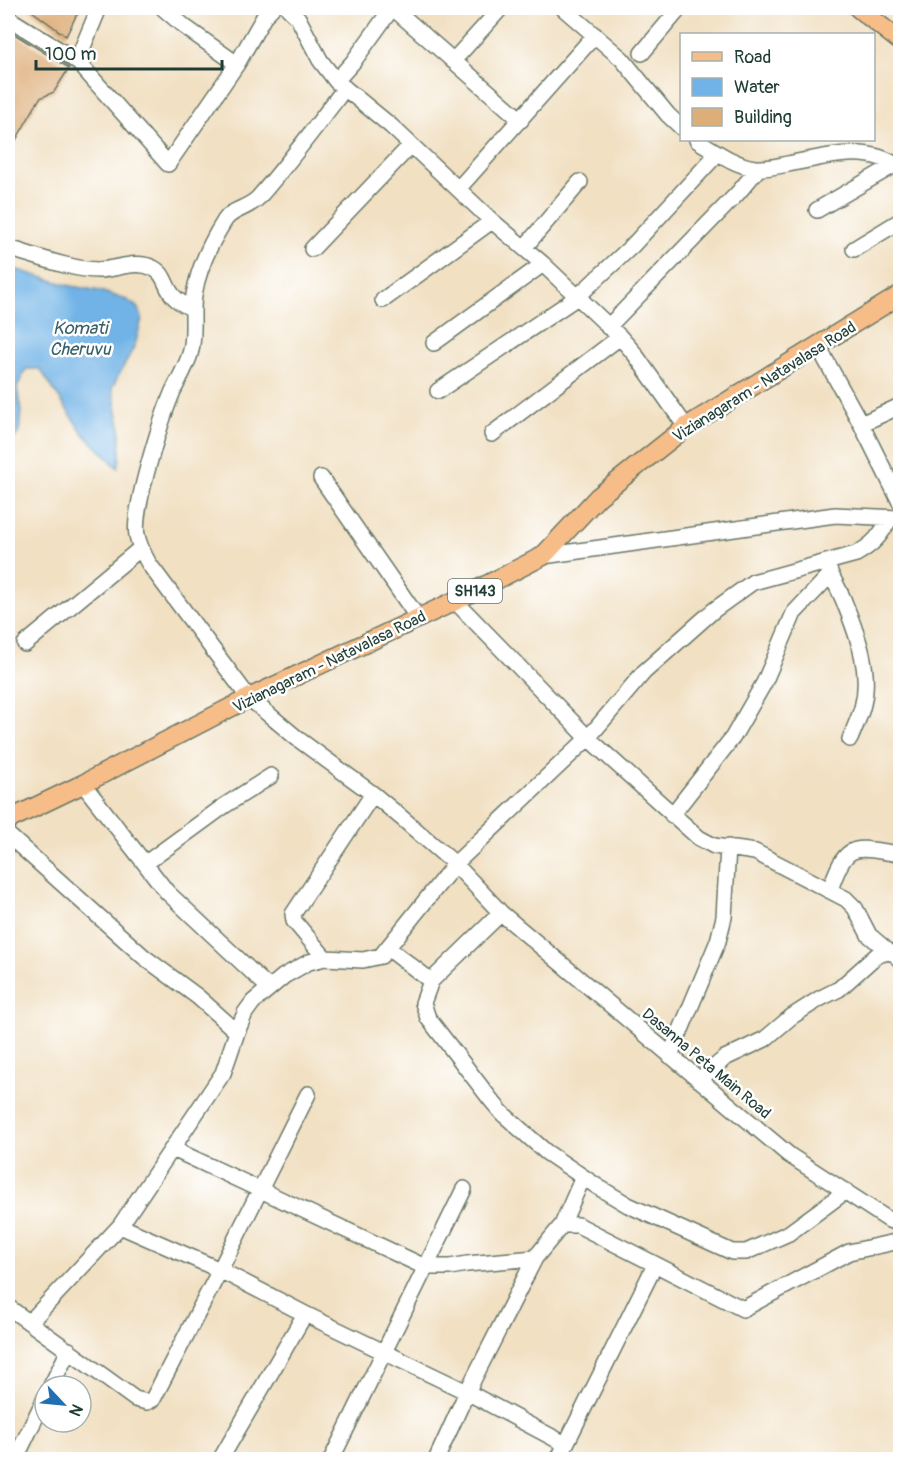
<svg xmlns="http://www.w3.org/2000/svg" width="908" height="1467" viewBox="0 0 908 1467" font-family="Pangolin,sans-serif">
<style>
.water{fill:#71b3e6;stroke:#48788d;stroke-width:1.5}
.building{fill:#deae79}
.lines{fill:none;stroke-linecap:round;stroke-linejoin:round}
.minor-casing{stroke:#687666;stroke-width:18}
.major-casing{stroke:#687666;stroke-width:21}
.minor{stroke:#fff;stroke-width:15}
.major{stroke:#f7bd88;stroke-width:18}
.labels{text-anchor:middle;stroke-width:5;stroke-linejoin:round;paint-order:stroke}
.shield{fill:#fff;stroke:#627771;stroke-width:1.5}
.shield-label{font-size:15px;font-weight:bold;fill:#1f3d34}
.street-label{font-size:16px;fill:#1f3d34;stroke:#fff}
.water-label{font-size:18px;font-style:italic;fill:#386069;stroke:#fff}
</style>
<rect width="100%" height="100%" fill="#fff"/>
<filter id="ink" filterUnits="userSpaceOnUse"><feTurbulence type="fractalNoise" baseFrequency=".0167" numOctaves="2"/><feDisplacementMap in="SourceGraphic" scale="12" xChannelSelector="R" yChannelSelector="G"/><feConvolveMatrix kernelMatrix="1 2 1 2 8 2 1 2 1" color-interpolation-filters="sRGB"/></filter>
<filter id="wash" filterUnits="userSpaceOnUse"><feTurbulence type="fractalNoise" baseFrequency=".008" numOctaves="4" result="noise"/><feDisplacementMap in="SourceGraphic" scale="24" xChannelSelector="R" yChannelSelector="G"/><feGaussianBlur stdDeviation="1.35" result="paint"/><feColorMatrix in="noise" values="0 0 0 0 0 0 0 0 0 0 0 0 0 0 0 0 0 1.4 0 .05"/><feComposite in="paint" operator="in"/></filter>
<g filter="url(#wash)">
<rect width="100%" height="100%" fill="#f1e0c2"/>
<!-- water -->
<path class="water" d="M8 267 71 286 100 291 127 300 137 307 142 318 135 345 112 388 120 425V458L118 468 81 431 40 369H26L17 387 21 410 19 432 8 447Z"/>
<g id="blocks">
<!-- building -->
<path class="building" d="M28 8H83L76 16 66 36Z
M8 30 69 68 54 92 40 98 8 154Z"/>
</g>
</g>
<g filter="url(#ink)">
<use href="#blocks" fill-opacity="0" stroke="#687666" stroke-width="1.5"/>
<g class="lines">
<defs>
<path id="minor" d="M163 8 185 27 237 64
M288 8 298 18 320 60 336 81 391 126 492 221 543 264 620 337 634 353 686 427
M393 8 521 120
M563 8 622 59 668 115 682 128
M8 18 77 61 168 164 237 64 265 15 272 8
M642 53 680 8
M77 61 99 8
M453 61 501 8
M336 81 353 62 392 8
M345 88C317 125 289 163 258 198 247 209 232 209 225 220 211 242 198 270 194 295 191 315 196 335 190 354 186 367 179 379 173 391 162 417 132 510 137 535 139 546 144 555 149 564L249 698 298 739 373 794 403 819 455 864 501 913 789 1155 889 1220 900 1224
M697 140C715 151 734 165 755 168 766 169 777 166 788 164 826 157 867 143 900 168
M458 189 595 35
M817 210 896 164
M8 248C33 255 72 270 98 270 115 270 136 259 153 268 165 274 164 283 171 293 176 301 185 305 193 309
M524 248 580 182
M312 249 411 145
M854 249 900 221
M383 300 492 221
M608 327 737 194 759 168
M434 343 543 264
M818 346 861 424 900 502
M438 391 576 298 633 245 718 153
M861 424 900 406
M492 434 620 337
M321 478 418 618
M543 556 835 515 898 518
M827 565C832 579 840 590 845 604 858 637 872 672 862 708 859 718 854 729 850 739
M455 601 588 738 699 838 714 846 755 852 846 899 855 908 869 935 889 952
M25 644 141 548
M83 784 167 892 269 988
M672 815 733 737 764 683 794 613 830 575
M8 835 144 957 198 997 237 1032
M146 863 224 806 271 776
M830 890C847 839 854 848 900 854
M501 913 431 981 423 1003 428 1018 491 1100 502 1113 546 1152 598 1187 628 1205 732 1252H746L789 1233 846 1191
M388 948 431 981
M325 958 294 921 293 914 373 794
M670 1056 718 941 724 917 728 847
M699 1080 725 1058 765 1039 791 1017 819 999 839 989 877 955 889 952 897 955 898 958 900 957
M173 1149 425 1267H450L467 1264 535 1258
M562 1225 583 1177
M120 1226 220 1270 305 1314 467 1392 565 1444
M8 1307 135 1399 147 1402 153 1399 220 1270 308 1094
M30 1322 120 1226 223 1073 237 1032 245 1013 253 1002 284 976 309 962 325 958 363 960 381 956 455 864 588 738 644 672 714 610 753 582 856 554C873 545 881 535 890 518
M51 1386 69 1350
M15 1460 45 1398
M220 1460 305 1314
M331 1460 464 1189
M436 1460 467 1392 535 1258 562 1225H578L743 1309 849 1252 900 1241
M558 1460 655 1265"/>
<path id="major" d="M858 8 900 41
M8 820 83 784 249 698 455 601 543 556 598 497 686 427 900 295"/>
</defs>
<!-- minor casing -->
<use href="#minor" class="minor-casing"/>
<!-- major casing -->
<use href="#major" class="major-casing"/>
<!-- minor -->
<use href="#minor" class="minor"/>
<!-- major -->
<use href="#major" class="major"/>
</g>
</g>
<g class="labels">
<!-- shield labels -->
<rect class="shield" x="448" y="579" width="54" height="24" rx="4.5"/>
<g class="shield-label">
<text x="475" y="596">SH143</text>
</g>
<!-- street labels -->
<g class="street-label">
<text transform="translate(764 381) rotate(-32)" y="6">Vizianagaram - Natavalasa Road</text>
<text transform="translate(329 661) rotate(-26)" y="6">Vizianagaram - Natavalasa Road</text>
<text transform="translate(707 1063) rotate(40)" y="6">Dasanna Peta Main Road</text>
</g>
<!-- water labels -->
<g class="water-label">
<text x="80" y="334">Komati<tspan x="80" dy="21">Cheruvu</tspan></text>
</g>
</g>
<!-- margin -->
<rect width="908" height="1467" fill="none" stroke="#fff" stroke-width="30"/>
<!-- legend -->
<rect x="680" y="33" width="195" height="108" fill="#ffffff" stroke="#a5b1ae" stroke-width="1.5"/>
<rect x="692" y="52" width="30" height="9" fill="#f7bd88" stroke="#a5b1ae" stroke-width="1.5"/>
<text x="734" y="63" font-size="18" fill="#1f3d34">Road</text>
<rect x="692" y="78" width="30" height="18" fill="#71b3e6" stroke="#a5b1ae" stroke-width="1.5"/>
<text x="734" y="93" font-size="18" fill="#1f3d34">Water</text>
<rect x="692" y="108" width="30" height="18" fill="#deae79" stroke="#a5b1ae" stroke-width="1.5"/>
<text x="734" y="123" font-size="18" fill="#1f3d34">Building</text>
<!-- north arrow -->
<g transform="translate(63 1404) rotate(116)"><circle r="28" fill="#ffffff" stroke="#a5b1ae" stroke-width="1.5"/>
<path d="M0-4.5L10 22L0 15L-10 22Z" fill="#1f6fb2"/>
<text y="-9" font-size="16" font-weight="bold" text-anchor="middle" fill="#1f3d34">N</text>
</g>
<!-- scale -->
<path d="M36 60v9h186v-9" fill="none" stroke="#1f3d34" stroke-width="3"/>
<text x="45" y="60" font-size="18" fill="#1f3d34" stroke="#ffffff" stroke-width="4.5" paint-order="stroke">100 m</text>
</svg>
